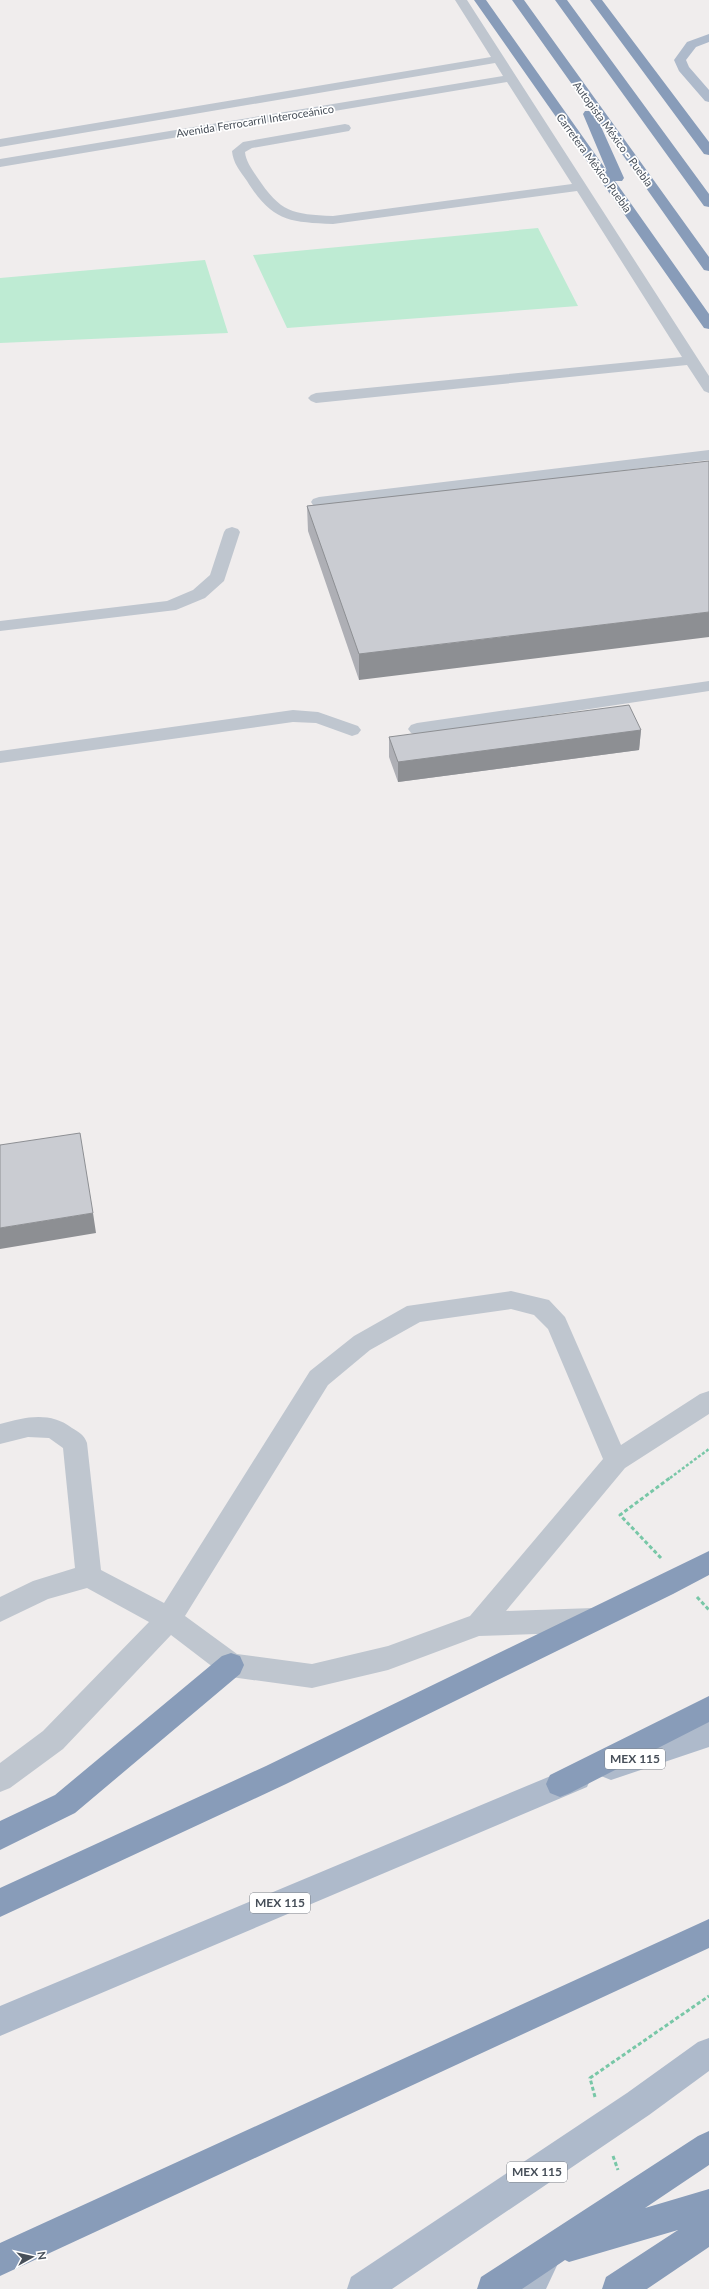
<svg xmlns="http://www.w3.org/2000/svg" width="709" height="2289" viewBox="0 0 709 2289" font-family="Lato,sans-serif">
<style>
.green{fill:#beebd3}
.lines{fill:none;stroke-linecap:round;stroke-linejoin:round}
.path-far1{stroke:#78c7a7;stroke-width:2.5;stroke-dasharray:3 2;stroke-linecap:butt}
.path{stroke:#78c7a7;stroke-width:3;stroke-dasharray:4 2.5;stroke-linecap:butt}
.minor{fill:#bfc6cf;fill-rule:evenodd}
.major{fill:#aebacb;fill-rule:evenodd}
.highway{fill:#889cb9;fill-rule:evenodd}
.wall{fill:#aeafb5}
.shaded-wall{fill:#8d8f93}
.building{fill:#caccd2;stroke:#8d8f93}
.labels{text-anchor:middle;stroke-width:3.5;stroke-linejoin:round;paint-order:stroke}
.far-street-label{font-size:11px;fill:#474f59;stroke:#fff}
.shield{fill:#fff;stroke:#7e848b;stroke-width:1}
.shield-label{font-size:12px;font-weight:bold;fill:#474f59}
</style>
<rect width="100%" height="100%" fill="#f0eded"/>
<!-- green -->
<path class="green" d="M538 228 578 306 287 328 253 255Z
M205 260 228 333 0 343V278Z"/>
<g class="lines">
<!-- path-far1 -->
<path class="path-far1" d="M670 1478 709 1449"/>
<!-- path -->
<path class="path" d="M661 1558 620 1515 671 1477
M697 1597 709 1610
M595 2097 590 2078 709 1996
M613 2156 618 2170"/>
<!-- minor -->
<path class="minor" d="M455 0H467L709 376V393L704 391 687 365 316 403 311 401 308 398 311 395 316 393 682 357 577 191 333 224C288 222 272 221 247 181 240 171 233 163 232 151L243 142 345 124 349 125 351 128 349 131 252 148 245 152C246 162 252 169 257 177 281 213 292 214 333 216L572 184 507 82 0 167V159L503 76 495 63 0 147V139L491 57Z
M709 450V460L319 507 313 505 311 502 313 499 319 497Z
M232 527 238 529 240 532 224 581 205 598 176 610 0 631V621L167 601 193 590 210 575 224 532 226 529Z
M709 681V691L417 735 411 733 408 729 411 725 417 723Z
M293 710 318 712 358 726 361 730 358 734 352 736 316 723 293 722 0 763V751Z
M511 1291 549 1300 565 1317 621 1445 700 1394 709 1391V1414L625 1468 506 1611 593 1608 602 1612 606 1620 602 1628 593 1632 479 1636 388 1670 312 1688 231 1677 222 1674 171 1635 63 1749 10 1788 0 1792V1763L43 1731 149 1622 87 1588 48 1599 0 1622V1597L33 1581 75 1568 63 1448 49 1438 28 1437 0 1444V1424C25 1417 50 1411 72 1428 79 1432 84 1435 87 1443L101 1570 164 1603 310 1371 354 1336 407 1306ZM511 1309 534 1315 548 1329 603 1459 470 1616 388 1646 312 1664 237 1654 185 1616 328 1385 370 1350 420 1322Z"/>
<!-- major -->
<path class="major" d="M709 34V42L696 47 686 60 689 67 709 90V102L705 101 679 71 674 60 687 42Z
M709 1721V1747L611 1780 601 1776 597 1767 601 1758Z
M577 1765 587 1769 591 1778 587 1787 0 2036V2006Z
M709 2038V2071L649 2115 392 2289H347L351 2277 627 2093 698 2042Z
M545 2241 556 2246 561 2257 546 2289H512L534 2246Z"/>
<!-- highway -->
<path class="highway" d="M474 0H486L607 171 583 114 585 111H591L512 0H524L709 257V271L704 270 598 120 624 178 622 181H615L709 314V329L704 328Z
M555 0H567L709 194V207L704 206Z
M590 0H602L709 142V155L704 154Z
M709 1551V1575L673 1594 286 1784 0 1917V1888L266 1766Z
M231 1653 240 1656 244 1665 240 1674 75 1813 0 1850V1821L55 1795 222 1656Z
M709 1696V1722L570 1793 560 1797 550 1793 546 1784 550 1775Z
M709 1919V1948L0 2276V2243Z
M709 2131V2165L645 2208 709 2189V2247L647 2289H602L606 2277 678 2230 569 2262 565 2260 522 2289H477L481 2277 698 2136Z"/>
</g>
<!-- wall -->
<path class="wall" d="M709 461 359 680 308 531 307 506Z
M641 730 639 750 398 782 389 757V737Z"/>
<!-- shaded-wall -->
<path class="shaded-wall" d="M709 612V637L359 680V654Z
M641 730 639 750 398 782V762Z
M93 1213 96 1233 0 1249V1228Z"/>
<!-- building -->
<path class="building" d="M709 461V612L359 654 307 506Z
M629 705 641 730 398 762 389 737Z
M80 1133 93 1213 0 1228V1145Z"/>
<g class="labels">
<!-- far-street labels -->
<g class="far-street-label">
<text transform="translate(255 121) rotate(-9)" y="4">Avenida Ferrocarril Interoceánico</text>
<text transform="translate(613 134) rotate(54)" y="4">Autopista México - Puebla</text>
<text transform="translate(594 163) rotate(54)" y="4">Carretera México Puebla</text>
</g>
<!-- shield labels -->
<g class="shield">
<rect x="605" y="1749" width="60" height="20" rx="3"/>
<rect x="250" y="1893" width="60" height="20" rx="3"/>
<rect x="507" y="2162" width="60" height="20" rx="3"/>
</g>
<g class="shield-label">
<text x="635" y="1763">MEX 115</text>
<text x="280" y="1907">MEX 115</text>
<text x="537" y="2176">MEX 115</text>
</g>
</g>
<!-- north arrow -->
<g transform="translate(32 2257) rotate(82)" stroke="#ffffff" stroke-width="3" paint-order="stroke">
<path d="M0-3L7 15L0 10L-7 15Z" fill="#474f59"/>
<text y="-6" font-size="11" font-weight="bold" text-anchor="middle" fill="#474f59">N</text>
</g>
</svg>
